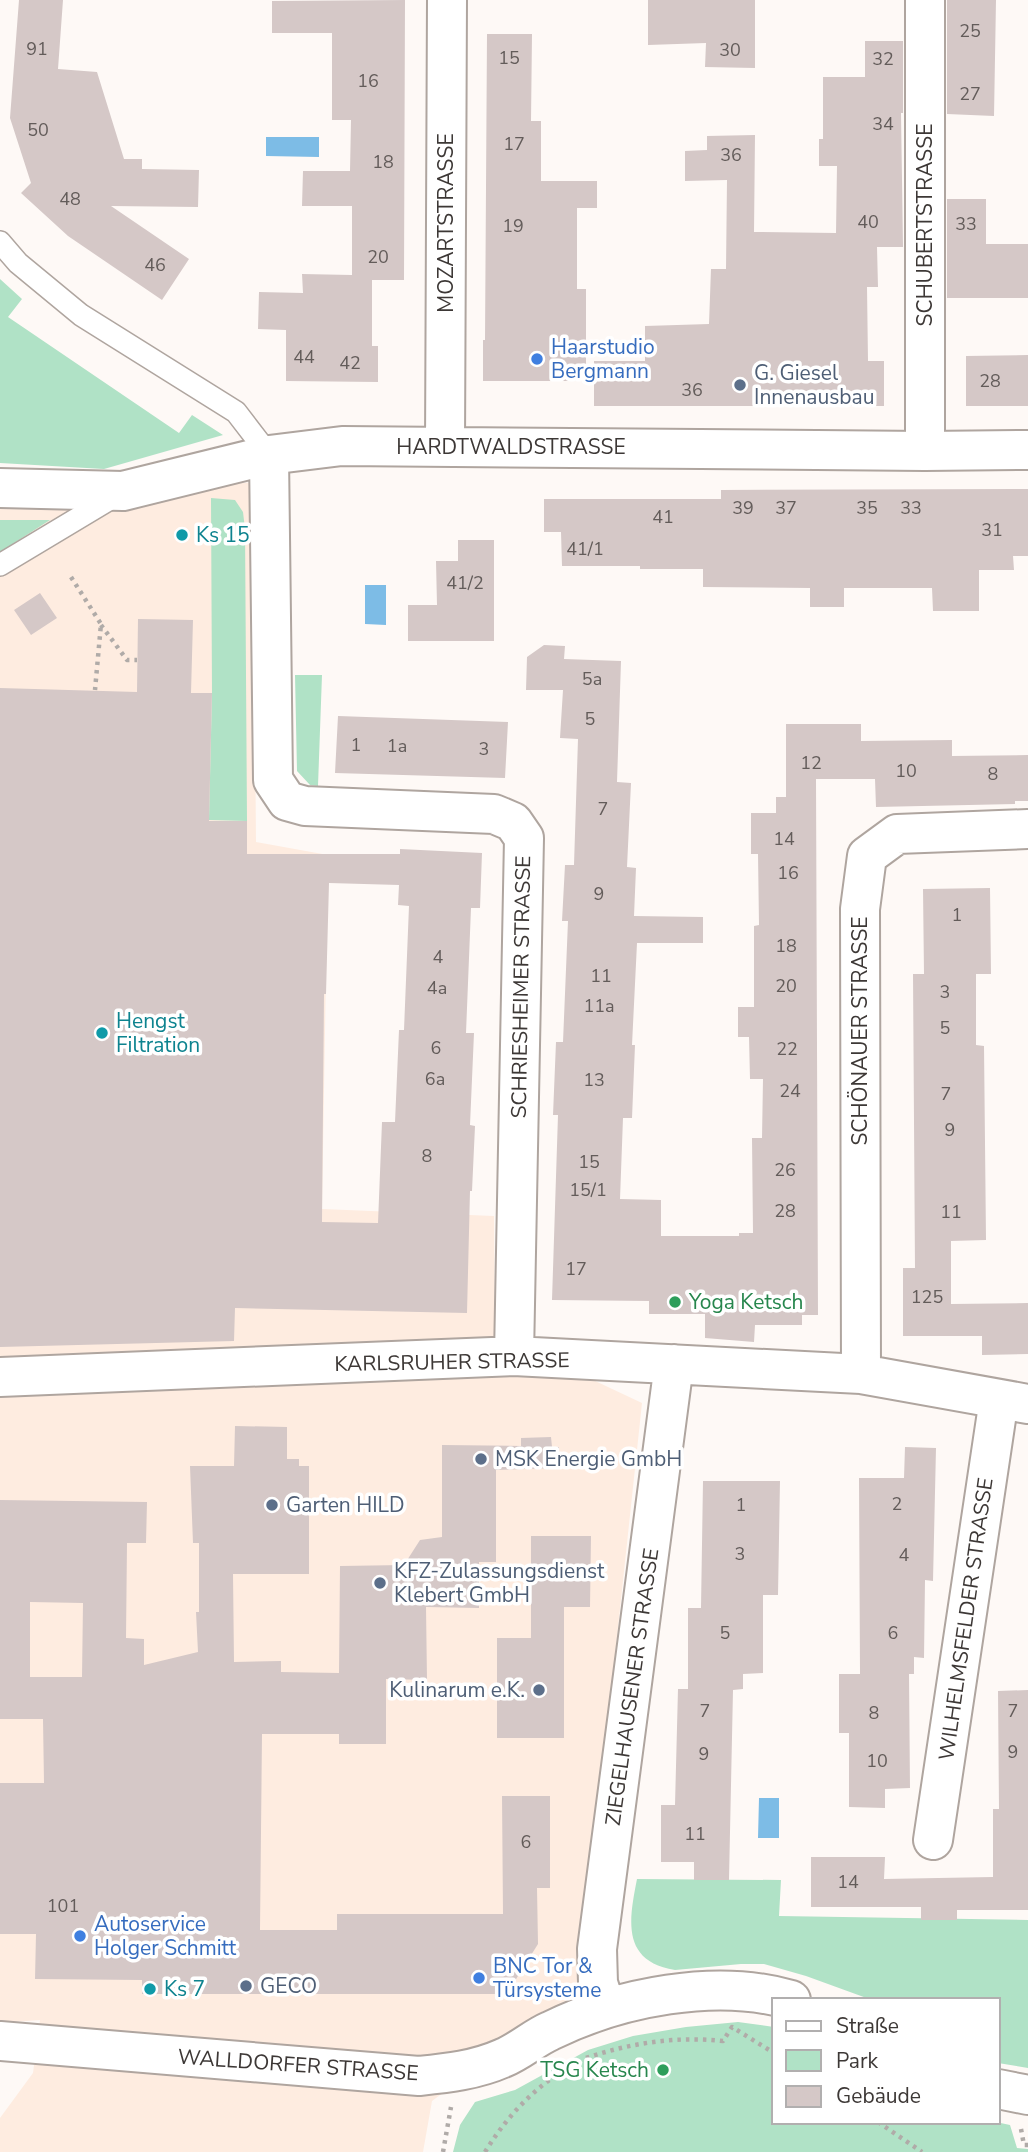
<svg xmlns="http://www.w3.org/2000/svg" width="1028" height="2152" viewBox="0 0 1028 2152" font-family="'Nunito Sans',sans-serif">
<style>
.built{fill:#feece0}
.green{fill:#b0e2c6}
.water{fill:#7dbce6}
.building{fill:#d5c8c7;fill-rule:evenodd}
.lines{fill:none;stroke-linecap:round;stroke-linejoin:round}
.lane-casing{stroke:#afa59f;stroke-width:24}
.street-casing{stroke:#afa59f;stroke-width:42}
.path{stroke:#b0aba8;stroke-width:4.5;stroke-dasharray:3.5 5;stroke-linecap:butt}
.lane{stroke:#fff;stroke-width:21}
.street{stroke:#fff;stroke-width:38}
.shop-dot{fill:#3f7fe0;stroke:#fff;stroke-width:2.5}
.service-dot{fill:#5c6f8a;stroke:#fff;stroke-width:2.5}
.culture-dot{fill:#0f9aa8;stroke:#fff;stroke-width:2.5}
.leisure-dot{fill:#2e9e5b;stroke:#fff;stroke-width:2.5}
.labels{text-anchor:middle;stroke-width:7;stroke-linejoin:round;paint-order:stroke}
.number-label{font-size:18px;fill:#635c5a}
.street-label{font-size:21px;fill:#3d3836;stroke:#fff}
.shop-label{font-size:21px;fill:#366cbe;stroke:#fff;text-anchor:start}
.service-label{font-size:21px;fill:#4e5e75;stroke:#fff;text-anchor:start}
.culture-label{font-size:21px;fill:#0d838f;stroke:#fff;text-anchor:start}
.leisure-label{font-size:21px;fill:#27864d;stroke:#fff;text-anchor:start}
</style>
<rect width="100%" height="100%" fill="#fef9f6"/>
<!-- built -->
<path class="built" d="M253 482 256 842 328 855 322 1209 494 1216 495 1334 642 1403 579 1992 432 2101 423 2152H0V2118L33 2073 40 2020 0 2023V508Z"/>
<!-- green -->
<path class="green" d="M0 279 22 299 8 317 179 433 192 415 223 435 104 469 0 463Z
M211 498 235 500 243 512 245 529 247 821 209 820 212 693Z
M0 520H50L0 552Z
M295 675H322L318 786 310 785 297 771Z
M637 1879 781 1880 779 1916 1028 1920V2068L998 2063V2000H872L806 1976 764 1964H741L675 1970C621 1961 629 1920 637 1879Z
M738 2022 774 2027V2122H996L1010 2125 1017 2148 1028 2149V2152H453L460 2125 475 2102 515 2090 588 2050 633 2036 686 2027Z"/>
<!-- water -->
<path class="water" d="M266 137H319V157L266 156Z
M365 585H386V625L365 624Z
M759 1798H779V1838H758Z"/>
<!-- building -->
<path class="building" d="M19 0H63L58 69 97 72 124 159H142V169L199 170 198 207 111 206 189 259 162 300 68 236 21 193 31 183 10 118Z
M405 0 404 280H372V346H378V382L286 381V330L258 329 259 292 303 293 302 274 352 275V206H302L303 171H350L351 120H332V33H272V1Z
M648 0H755V68L705 67 706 43 648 45Z
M947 0H996L994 116 947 114Z
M487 34H532L531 121H541V181H597V208H577V289H586V381H483V340H485Z
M865 41H903V113H901L903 247H877L878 287H867L868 361H884V406H594V361H645V326L709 324 711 269H726L727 180 685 181V151L707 150V136L755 135 754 232 836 233 837 166H819V139H823V77H865Z
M947 199H986V244H1028V298H947Z
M1028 355V406H966V356Z
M1028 489V556H1013L1014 570H979V611H933L932 588H844V607H810V588L703 587V569H640V566H562L561 532H544V499H721V490Z
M458 540H494V641H408V605H437L436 561H458Z
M40 593 57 618 31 635 14 610Z
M138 619 193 620 191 693H212L209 821H247V854H400V849L482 853 480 908H471L466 1033H474L470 1125 475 1126 472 1191H470L467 1313 235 1308 234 1341 0 1347V688L137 692ZM329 883 399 885 398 905 409 906 404 1030H399L395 1122H382L378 1223 322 1222 324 994H326Z
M544 645 565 646 564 659 621 661 617 782 631 783 627 867 636 868 634 916 703 917V943H637L632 1045H635L632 1118H623L620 1199 661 1200V1236H739V1233H753L752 1138H762L763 1079H750L749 1037H738V1007H754V926L759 925 758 854H751V813H776V797H786V724H861V741L952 740V756L1028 755V801H1015V804L876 807 875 779H816L818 1315H802V1325H755L754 1342 705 1338V1314H649V1301L552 1300 558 1115H553L556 1042H563L568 921H562L565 865H574L578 739 560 738 563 690H526L527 657Z
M338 716 508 722 505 778 335 773Z
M990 888 991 974H976V1045L984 1046 986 1240 951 1241V1304L1028 1303V1354L982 1355V1336H903V1268H915L913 974H924L923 889Z
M235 1426 287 1427V1459H299V1466H309V1574H233L234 1662 281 1661V1672L339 1673 340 1566 404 1565 420 1540 442 1537V1445L521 1446V1438L551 1437 552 1447H559L558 1468 496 1470V1562H479V1608L426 1607 427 1680 386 1679V1744H339V1734H262L260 1930H337V1914H503L502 1796H550V1888H537L538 1944 513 1984H495V1994H142V1980L35 1979 36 1934H0V1783H44L43 1719H0V1500L147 1502 146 1543H127L126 1638 144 1639V1665L198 1652 196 1612H199V1543H193L190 1466H234ZM30 1602 83 1603 82 1677H30Z
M905 1447 936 1448 933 1581 925 1580 924 1658 914 1657V1674H909L910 1788 885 1789V1808L849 1807V1733H839V1674H860L859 1478H904Z
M703 1481H780L778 1595H763V1673L743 1674V1689L733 1690 729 1880H694V1862H661V1805H675L678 1689H688V1608H701Z
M531 1536H591L590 1607H564V1738H497V1638H531Z
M1028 1690V1910H957V1920H921V1907H811V1857H885L884 1879 993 1877V1809H999L998 1691Z"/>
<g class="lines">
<defs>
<path id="lane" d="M0 242 18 263 81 315 236 412 269 455
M0 565 115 496"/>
<path id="street" d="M925 0V451
M445 446 447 0
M269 455 273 780 287 801 305 806 494 814 513 822 524 838 514 1356
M0 488 123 491 269 455 342 446 925 451 1028 450
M861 1374 860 909 867 856 897 834 1028 829
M0 1377 514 1356 861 1374 1028 1404
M933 1840 999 1399
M606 2008 598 1983 597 1949 674 1364
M0 2041 419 2076C448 2073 476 2070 503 2058 520 2051 534 2038 550 2031 619 1997 716 1978 791 2000
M998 2089 1028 2095"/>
</defs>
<!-- lane casing -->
<use href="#lane" class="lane-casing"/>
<!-- street casing -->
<use href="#street" class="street-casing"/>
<!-- path -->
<path class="path" d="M71 577 101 624 95 690
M101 625 127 660H137
M586 2058C631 2043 675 2036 723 2041L732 2027 774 2053
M878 2122 922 2152
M1021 2129 1024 2145H1028
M443 2152 451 2107
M485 2152C509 2113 536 2086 575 2063"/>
<!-- lane -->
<use href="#lane" class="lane"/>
<!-- street -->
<use href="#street" class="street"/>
</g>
<!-- markers -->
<g class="shop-dot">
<circle cx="537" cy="359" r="7"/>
<circle cx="80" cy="1936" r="7"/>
<circle cx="479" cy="1978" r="7"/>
</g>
<g class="service-dot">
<circle cx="740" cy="385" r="7"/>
<circle cx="481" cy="1459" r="7"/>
<circle cx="272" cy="1505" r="7"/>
<circle cx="380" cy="1583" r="7"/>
<circle cx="539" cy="1690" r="7"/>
<circle cx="246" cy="1986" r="7"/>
</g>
<g class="culture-dot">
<circle cx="182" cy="535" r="7"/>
<circle cx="102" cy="1033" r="7"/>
<circle cx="150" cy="1989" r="7"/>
</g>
<g class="leisure-dot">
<circle cx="675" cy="1302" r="7"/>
<circle cx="663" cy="2070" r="7"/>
</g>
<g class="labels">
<!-- number labels -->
<g class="number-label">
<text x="970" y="37">25</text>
<text x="37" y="55">91</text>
<text x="730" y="56">30</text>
<text x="509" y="64">15</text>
<text x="883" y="65">32</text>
<text x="368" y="87">16</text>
<text x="970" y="100">27</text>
<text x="883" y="130">34</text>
<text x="38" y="136">50</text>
<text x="514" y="150">17</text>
<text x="731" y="161">36</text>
<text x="383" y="168">18</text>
<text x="70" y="205">48</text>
<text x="868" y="228">40</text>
<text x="966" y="230">33</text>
<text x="513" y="232">19</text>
<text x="378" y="263">20</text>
<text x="155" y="271">46</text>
<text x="304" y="363">44</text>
<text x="350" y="369">42</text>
<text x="990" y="387">28</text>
<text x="692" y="396">36</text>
<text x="743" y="514">39</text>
<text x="786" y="514">37</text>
<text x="867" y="514">35</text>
<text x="911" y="514">33</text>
<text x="663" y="523">41</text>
<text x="992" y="536">31</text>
<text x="585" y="555">41/1</text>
<text x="465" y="589">41/2</text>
<text x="592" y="685">5a</text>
<text x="590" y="725">5</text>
<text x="356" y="751">1</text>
<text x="397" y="752">1a</text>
<text x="484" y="755">3</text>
<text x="811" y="769">12</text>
<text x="906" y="777">10</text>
<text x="993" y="780">8</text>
<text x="603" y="815">7</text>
<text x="784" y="845">14</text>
<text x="788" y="879">16</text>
<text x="599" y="900">9</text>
<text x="957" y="921">1</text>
<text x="786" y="952">18</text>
<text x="438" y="963">4</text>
<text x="601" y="982">11</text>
<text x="786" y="992">20</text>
<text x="437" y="994">4a</text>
<text x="945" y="998">3</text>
<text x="599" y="1012">11a</text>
<text x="945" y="1034">5</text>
<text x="436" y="1054">6</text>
<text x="787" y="1055">22</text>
<text x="435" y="1085">6a</text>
<text x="594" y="1086">13</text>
<text x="790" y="1097">24</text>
<text x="946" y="1100">7</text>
<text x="950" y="1136">9</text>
<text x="427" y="1162">8</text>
<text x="589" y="1168">15</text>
<text x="785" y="1176">26</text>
<text x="588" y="1196">15/1</text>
<text x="785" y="1217">28</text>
<text x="951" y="1218">11</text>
<text x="576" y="1275">17</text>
<text x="927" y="1303">125</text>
<text x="897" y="1510">2</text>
<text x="741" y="1511">1</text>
<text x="740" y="1560">3</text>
<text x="904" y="1561">4</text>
<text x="725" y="1639">5</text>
<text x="893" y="1639">6</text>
<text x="705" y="1717">7</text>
<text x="1013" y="1717">7</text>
<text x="874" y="1719">8</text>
<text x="1013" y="1758">9</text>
<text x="704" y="1760">9</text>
<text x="877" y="1767">10</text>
<text x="695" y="1840">11</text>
<text x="526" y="1848">6</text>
<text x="848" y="1888">14</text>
<text x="63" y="1912">101</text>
</g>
<!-- street labels -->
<g class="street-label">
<text transform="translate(446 223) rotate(-90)" y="7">MOZARTSTRASSE</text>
<text transform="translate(925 225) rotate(-90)" y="7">SCHUBERTSTRASSE</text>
<text x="511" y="454">HARDTWALDSTRASSE</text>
<text transform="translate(521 987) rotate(-89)" y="7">SCHRIESHEIMER STRASSE</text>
<text transform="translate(860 1031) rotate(-90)" y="7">SCHÖNAUER STRASSE</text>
<text transform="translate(452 1362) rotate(-1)" y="7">KARLSRUHER STRASSE</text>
<text transform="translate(966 1619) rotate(-82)" y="7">WILHELMSFELDER STRASSE</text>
<text transform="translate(632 1687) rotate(-82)" y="7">ZIEGELHAUSENER STRASSE</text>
<text transform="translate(298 2065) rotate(4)" y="7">WALLDORFER STRASSE</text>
</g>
<!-- shop labels -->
<g class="shop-label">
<text x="551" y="354">Haarstudio<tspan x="551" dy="24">Bergmann</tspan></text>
<text x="94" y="1931">Autoservice<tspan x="94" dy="24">Holger Schmitt</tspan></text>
<text x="493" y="1973">BNC Tor &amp;<tspan x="493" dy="24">Türsysteme</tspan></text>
</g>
<!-- service labels -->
<g class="service-label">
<text x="754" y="380">G. Giesel<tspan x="754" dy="24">Innenausbau</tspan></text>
<text x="495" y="1466">MSK Energie GmbH</text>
<text x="286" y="1512">Garten HILD</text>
<text x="394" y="1578">KFZ-Zulassungsdienst<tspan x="394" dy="24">Klebert GmbH</tspan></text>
<text x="525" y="1697" text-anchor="end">Kulinarum e.K.</text>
<text x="260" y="1993">GECO</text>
</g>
<!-- culture labels -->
<g class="culture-label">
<text x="196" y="542">Ks 15</text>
<text x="116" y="1028">Hengst<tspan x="116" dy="24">Filtration</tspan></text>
<text x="164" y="1996">Ks 7</text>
</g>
<!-- leisure labels -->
<g class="leisure-label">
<text x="689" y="1309">Yoga Ketsch</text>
<text x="649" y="2077" text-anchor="end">TSG Ketsch</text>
</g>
</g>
<!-- legend -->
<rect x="772" y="1998" width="228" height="126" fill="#ffffff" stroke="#b1afaf" stroke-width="2"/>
<rect x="786" y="2021" width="35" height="10" fill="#ffffff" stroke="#b1afaf" stroke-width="2"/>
<text x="836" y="2033" font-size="21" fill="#3d3836">Straße</text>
<rect x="786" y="2050" width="35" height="21" fill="#b0e2c6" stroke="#b1afaf" stroke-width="2"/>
<text x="836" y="2068" font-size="21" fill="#3d3836">Park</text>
<rect x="786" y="2086" width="35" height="21" fill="#d5c8c7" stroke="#b1afaf" stroke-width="2"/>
<text x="836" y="2103" font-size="21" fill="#3d3836">Gebäude</text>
</svg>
